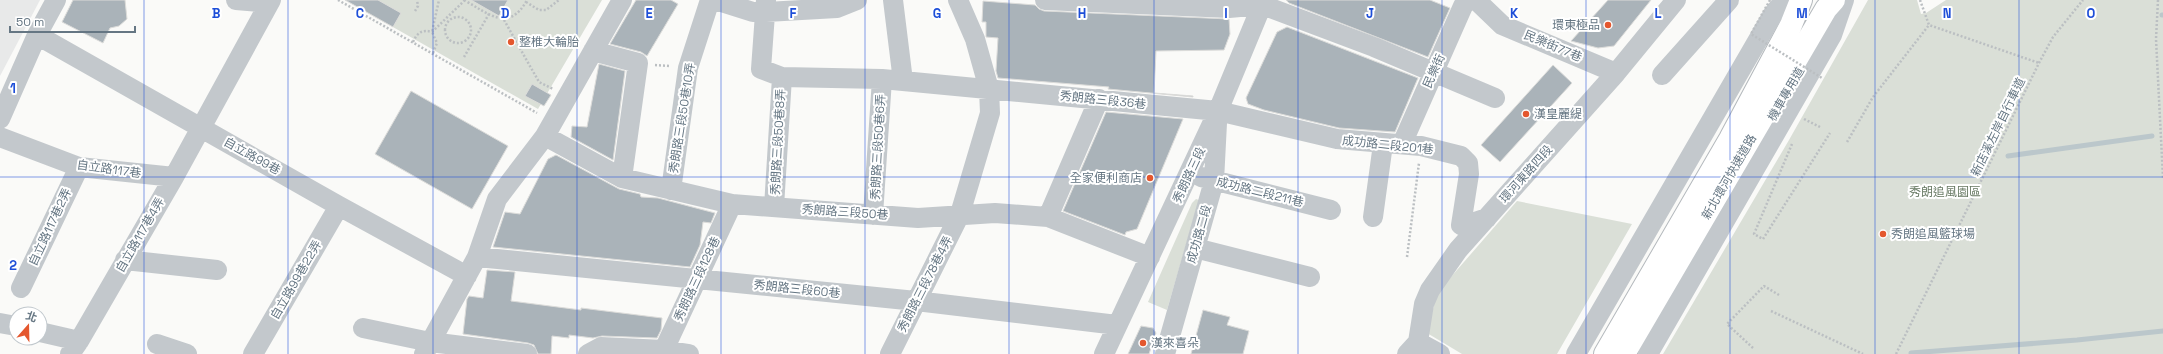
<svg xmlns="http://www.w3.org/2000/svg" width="2163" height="354" viewBox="0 0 2163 354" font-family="'Space Grotesk','Noto Sans TC',sans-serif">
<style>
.built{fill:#e8e9e9}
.green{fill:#dadfd7}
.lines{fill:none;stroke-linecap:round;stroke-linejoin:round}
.stream{stroke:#bbc7cb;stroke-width:5}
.building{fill:#aab3b9;stroke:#dcdcda}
.highway-casing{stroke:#b4b9bd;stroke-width:24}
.path{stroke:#bbbfc2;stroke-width:2.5;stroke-dasharray:2 2;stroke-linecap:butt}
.minor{stroke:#c3c8cc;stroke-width:20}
.highway{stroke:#fff;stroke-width:22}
.path-bridge{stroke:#bbbfc2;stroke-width:2.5;stroke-dasharray:2 2;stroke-linecap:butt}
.grid{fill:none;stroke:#1d4ed8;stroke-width:1;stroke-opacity:0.55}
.poi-dot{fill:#e4572e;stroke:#fff;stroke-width:1.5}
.labels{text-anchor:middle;stroke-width:4;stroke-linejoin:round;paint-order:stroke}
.poi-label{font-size:12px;fill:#657683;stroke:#fff;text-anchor:start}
.street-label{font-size:12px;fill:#657683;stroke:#fff}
.park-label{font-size:12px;fill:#687a64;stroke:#fff}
.grid-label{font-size:13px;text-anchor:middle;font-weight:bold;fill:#1d4ed8;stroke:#fff;stroke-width:4;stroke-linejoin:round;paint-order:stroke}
</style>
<rect width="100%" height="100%" fill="#fafaf8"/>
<!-- built -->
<path class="built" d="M0 0H40L0 76Z"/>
<!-- green -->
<path class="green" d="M357 0H602L538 109 354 5Z
M1868 0H1917L1921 14 1926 13 1946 0H2163V354H1663L1789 140Z
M1196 199 1199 200 1167 310 1148 302 1192 203Z
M1517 201 1632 224 1557 354H1462L1427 333 1437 293Z"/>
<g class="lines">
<!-- stream -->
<path class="stream" d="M2162 15H2163
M2008 156 2152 136
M1911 353 2077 340 2163 331"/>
</g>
<!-- building -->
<path class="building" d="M73 0H125L127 19 119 26 110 28 103 43 62 22Z
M345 0H378L401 13 393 27Z
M471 0H508L499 16Z
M636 0H671L678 4 647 56 641 52 610 44Z
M1286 0H1430L1450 8 1428 57 1289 3Z
M1608 0H1651L1614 46 1598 48 1571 41Z
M983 1 1035 5 1039 9 1044 11 1229 19 1230 34 1224 50 1156 51 1154 93 1193 96V97L1108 89 1109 87 998 78 996 71 998 38 986 37V22H982Z
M1287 27 1418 78 1395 132 1339 128 1264 110 1248 104 1246 98 1277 32Z
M599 64 625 71 613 160 571 137 572 126 587 127Z
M1553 65 1572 83 1500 162 1481 145Z
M532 84 551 95 544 106 525 96Z
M411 91 508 146 472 209 375 154Z
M1106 112 1183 119 1137 229 1126 232 1125 235 1063 211Z
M556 155 619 189 640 194 641 197 658 198 715 213 711 223 703 222 700 245 690 267 493 247 505 212 520 214 548 159Z
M487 270 515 272 511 301 581 310V308L662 318 661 330 657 338 602 336 593 338 569 335V338L552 336 551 354H538L534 345 528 343 463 334 467 299 469 296 483 298Z
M1203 310 1230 317 1227 325 1249 331 1243 354H1191Z
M1141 326 1153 328 1156 333 1149 354H1128Z"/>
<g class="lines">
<defs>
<path id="highway" d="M1605 354 1730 139 1791 25 1801 0
M1624 354 1826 9 1834 0"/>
</defs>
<!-- highway casing -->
<use href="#highway" class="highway-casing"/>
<!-- path -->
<path class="path" d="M338 0 537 113
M464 0C489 14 509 33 527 0
M1920 0 1929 25 2039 63
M2158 0 2156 39 2163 178
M526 2 539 10H546L559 0
M415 11 418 6 417 0
M445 30a13 13 0 1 1 26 0a13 13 0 1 1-26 0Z
M504 20 539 82 553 89
M413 42C417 33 422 29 432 32L465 0
M433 53 437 43 432 32 439 0
M464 57 489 14
M655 65 670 66
M1804 119 1820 127
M1847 142 1873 97 1929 25
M1792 144 1754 234 1763 239 1830 133
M1407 257 1419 163
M1771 311 1863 354
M1753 348 1727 324 1764 286 1779 295
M1896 354 2039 63 2053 37 2083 0"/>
<!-- minor -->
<path class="minor" d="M236 0 269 3
M715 0 753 12H766L837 8 857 0
M766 0 761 69 782 77 882 79 1218 111 1337 139 1421 146 1461 156 1468 163 1469 174 1461 225 1463 226 1487 218
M893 0 903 81
M1045 0 1229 8 1262 5
M1249 0 1374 47 1495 98
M1476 0 1502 25 1616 73
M37 35 339 206 467 276
M593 51 638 63 622 178
M1662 75 1729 0
M0 119 37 35 56 0
M545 136 622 178 732 204 918 218 995 213 1048 217 1150 257
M0 137 79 167 174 177
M1402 144 1463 6 1468 0
M1201 177 1331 210
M671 190 688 68 710 0
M774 207 782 77
M873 215 882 79
M1048 217 1099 99
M1373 217 1383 144
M1195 248 1310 277
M477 257 916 301 1117 325
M125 260 217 270
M21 288 79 167
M0 323 16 326
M363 328 430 342 527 354
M40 332 79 341
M1418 342 1424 304 1430 290 1458 250 1616 73 1676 0
M1418 342 1440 354
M157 344 187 354
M70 354 79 341 174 177 271 0
M253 354 339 206
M424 354 477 257 497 199 545 136 622 0
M588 354 601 347 664 350 689 354
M662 354 732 204
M890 354 960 214 990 113 989 89 975 39 958 0
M1104 354 1218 111 1264 0
M1165 354 1214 181 1217 123
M1407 354 1418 342
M1576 354 1773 14 1785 0
M1648 354 1832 35 1844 0"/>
<!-- highway -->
<use href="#highway" class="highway"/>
<!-- path-bridge -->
<path class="path-bridge" d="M1770 0 1751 34 1822 78"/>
</g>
<!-- grid -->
<path class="grid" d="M144 0V354M288 0V354M433 0V354M577 0V354M721 0V354M865 0V354M1009 0V354M1154 0V354M1298 0V354M1442 0V354M1586 0V354M1730 0V354M1875 0V354M2019 0V354M0 177H2163"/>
<!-- markers -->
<g class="poi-dot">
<circle cx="1608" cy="25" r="4"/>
<circle cx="511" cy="42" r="4"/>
<circle cx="1526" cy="114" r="4"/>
<circle cx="1150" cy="178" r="4"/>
<circle cx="1883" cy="234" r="4"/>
<circle cx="1143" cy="343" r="4"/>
</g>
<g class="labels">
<!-- poi labels -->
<g class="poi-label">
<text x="1600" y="29" text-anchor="end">環東極品</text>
<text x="519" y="46">整椎大輪胎</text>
<text x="1534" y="118">漢皇麗緹</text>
<text x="1142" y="182" text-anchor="end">全家便利商店</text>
<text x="1891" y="238">秀朗追風籃球場</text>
<text x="1151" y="347">漢來喜朵</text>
</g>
<!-- street labels -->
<g class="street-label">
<text transform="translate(1553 46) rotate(23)" y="4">民樂街77巷</text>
<text transform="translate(1434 71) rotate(-66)" y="4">民樂街</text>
<text transform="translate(1786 94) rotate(-60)" y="4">機車專用道</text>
<text transform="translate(1103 100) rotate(6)" y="4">秀朗路三段36巷</text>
<text transform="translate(682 118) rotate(-81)" y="4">秀朗路三段50巷10弄</text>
<text transform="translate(1998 127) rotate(-64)" y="4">新店溪左岸自行車道</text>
<text transform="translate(778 142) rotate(-87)" y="4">秀朗路三段50巷8弄</text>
<text transform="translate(1388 145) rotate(6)" y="4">成功路二段201巷</text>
<text transform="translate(878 147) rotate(-87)" y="4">秀朗路三段50巷6弄</text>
<text transform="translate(252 156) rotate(29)" y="4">自立路99巷</text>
<text transform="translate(109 169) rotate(8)" y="4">自立路117巷</text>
<text transform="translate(1526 174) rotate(-48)" y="4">環河東路四段</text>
<text transform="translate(1189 175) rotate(-65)" y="4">秀朗路三段</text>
<text transform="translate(1729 177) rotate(-60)" y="4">新北環河快速道路</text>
<text transform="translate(1260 192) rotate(14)" y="4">成功路二段211巷</text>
<text transform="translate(845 212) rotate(4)" y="4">秀朗路三段50巷</text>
<text transform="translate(50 227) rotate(-65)" y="4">自立路117巷2弄</text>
<text transform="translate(1199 234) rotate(-74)" y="4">成功路二段</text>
<text transform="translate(140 235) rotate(-60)" y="4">自立路117巷4弄</text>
<text transform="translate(697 279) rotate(-65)" y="4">秀朗路三段128巷</text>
<text transform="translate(296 280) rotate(-60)" y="4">自立路99巷22弄</text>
<text transform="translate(925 284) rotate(-63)" y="4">秀朗路三段78巷4弄</text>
<text transform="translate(797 289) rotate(6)" y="4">秀朗路三段60巷</text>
</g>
<!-- park labels -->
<g class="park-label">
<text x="1945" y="196">秀朗追風園區</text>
</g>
</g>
<g class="grid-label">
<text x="216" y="18">B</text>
<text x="360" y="18">C</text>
<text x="505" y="18">D</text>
<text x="649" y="18">E</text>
<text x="793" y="18">F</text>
<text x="937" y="18">G</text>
<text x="1082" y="18">H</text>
<text x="1226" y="18">I</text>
<text x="1370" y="18">J</text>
<text x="1514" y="18">K</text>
<text x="1658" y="18">L</text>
<text x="1802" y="18">M</text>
<text x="1947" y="18">N</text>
<text x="2091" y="18">O</text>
<text x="13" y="93">1</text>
<text x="13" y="270">2</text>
</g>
<!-- north arrow -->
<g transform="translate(28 326) rotate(20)"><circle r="19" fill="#ffffff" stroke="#c1c8cd"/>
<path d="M0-3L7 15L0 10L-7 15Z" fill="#e4572e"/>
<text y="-6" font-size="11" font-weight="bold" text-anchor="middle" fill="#657683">北</text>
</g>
<!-- scale -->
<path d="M10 26v6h125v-6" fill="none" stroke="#657683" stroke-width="2"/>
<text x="16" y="26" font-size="12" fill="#657683" stroke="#ffffff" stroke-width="3" paint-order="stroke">50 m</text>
</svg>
